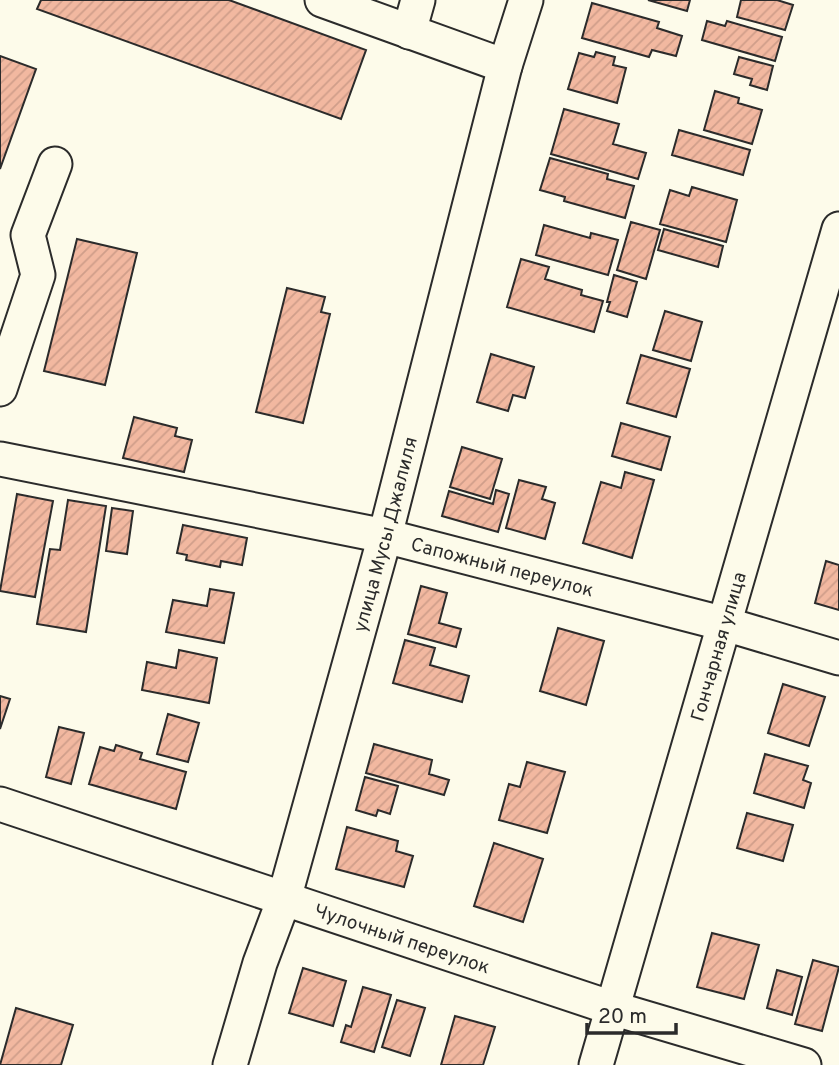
<svg xmlns="http://www.w3.org/2000/svg" width="839" height="1065" viewBox="0 0 839 1065" font-family="Overpass,sans-serif">
<style>
.building{fill:url(#building-hatch);stroke:#2b2b2b;stroke-width:2}
.lines{fill:none;stroke-linecap:round;stroke-linejoin:round}
.minor-casing{stroke:#2b2b2b;stroke-width:37}
.minor{stroke:#fdfbea;stroke-width:33}
.labels{text-anchor:middle;stroke-width:5;stroke-linejoin:round;paint-order:stroke}
.street-label{font-size:19px;fill:#2b2b2b;stroke:#fdfbea}
</style>
<defs>
<pattern id="building-hatch" width="6" height="6" patternUnits="userSpaceOnUse" patternTransform="scale(1.75)"><rect width="6" height="6" fill="#f2b8a0"/><path d="M-1 1l2-2M0 6l6-6M5 7l2-2" fill="none" stroke="#d09e8a"/></pattern>
</defs>
<rect width="100%" height="100%" fill="#fdfbea"/>
<!-- building -->
<path class="building" d="M41 0H229L366 50 341 119 37 9Z
M648 0H690L687 11Z
M741 0H777L793 5 785 30 737 17Z
M592 3 659 22 657 28 682 36 676 56 652 50 649 57 582 38Z
M707 21 725 26 727 21 782 37 775 61 702 40Z
M596 52 615 57 613 65 626 68 617 103 568 89 579 53 594 57Z
M0 56 36 69 0 169Z
M739 57 773 66 767 90 750 85 752 79 734 74Z
M715 91 739 98 738 103 762 110 752 144 704 130Z
M564 109 619 124 613 144 646 153 638 179 551 154Z
M679 130 750 150 743 175 672 155Z
M550 158 608 174 607 179 634 186 625 218 564 201 565 197 540 190Z
M692 187 737 200 726 242 660 224 670 190 689 196Z
M631 222 660 230 646 279 617 270Z
M544 225 590 238 591 233 618 240 608 275 536 255Z
M664 229 723 246 718 267 658 250Z
M77 239 137 253 105 385 44 371Z
M521 259 549 267 545 279 582 290 581 295 603 301 594 332 507 307Z
M614 275 637 282 627 317 607 311 610 302H607Z
M287 288 325 297 321 312 330 314 303 423 256 412Z
M665 311 702 322 691 361 653 350Z
M491 354 534 367 525 398 513 395 508 411 477 402Z
M641 355 690 369 676 417 627 403Z
M134 417 177 428 175 436 192 440 184 472 123 458Z
M621 423 670 437 661 470 612 456Z
M462 447 502 459 490 499 450 487Z
M625 472 654 480 632 558 583 543 601 482 621 488Z
M519 480 546 487 542 499 555 503 545 539 506 528Z
M496 490 509 494 498 532 442 516 449 491 493 504Z
M17 494 53 501 35 597 0 591Z
M68 500 106 506 86 632 37 624 50 549 60 550Z
M112 508 133 511 127 554 106 551Z
M183 525 247 538 242 565 221 561 220 567 186 560 187 555 177 553Z
M826 561 839 565V610L815 603Z
M421 586 447 593 439 623 461 629 456 647 408 634Z
M210 589 234 593 224 643 166 632 173 600 207 606Z
M558 628 604 641 586 705 540 691Z
M405 640 435 648 430 665 469 676 462 702 393 683Z
M179 650 217 658 209 703 142 690 147 662 176 668Z
M783 684 825 697 809 746 768 733Z
M0 696 10 699 0 729Z
M168 714 199 723 188 762 157 754Z
M59 727 84 733 71 784 46 777Z
M374 744 432 760 429 774 449 780 444 795 366 773Z
M116 745 142 753 140 759 186 772 176 809 89 784 100 747 114 751Z
M765 754 808 766 803 780 811 783 804 808 754 793Z
M527 762 565 772 547 833 499 820 509 784 520 787Z
M365 777 398 786 390 814 378 810 376 816 356 810Z
M747 813 793 825 783 861 737 848Z
M347 827 398 841 396 851 413 856 404 887 336 869Z
M494 843 543 859 523 922 474 906Z
M712 933 759 945 744 999 697 987Z
M813 960 839 967 822 1031 795 1024Z
M303 968 346 981 333 1026 289 1013Z
M777 970 802 977 792 1015 767 1008Z
M363 987 391 995 374 1052 341 1042 346 1025 351 1027Z
M397 1000 425 1008 410 1056 382 1047Z
M16 1008 73 1025 61 1065H0Z
M455 1016 495 1027 483 1065H441Z"/>
<g class="lines">
<defs>
<g id="minor">
<path d="M322 0 505 66"/>
<path d="M409 32 418 0"/>
<path d="M0 389 38 275 28 235 55 164"/>
<path id="s1" d="M0 459 385 536 725 624 839 658"/>
<path id="s2" d="M0 804 612 1008 804 1065"/>
<path id="s3" d="M230 1065 260 963 284 899 385 536 505 66 526 0"/>
<path id="s4" d="M596 1065 839 229"/>
</g>
</defs>
<!-- minor casing -->
<use href="#minor" class="minor-casing"/>
<!-- minor -->
<use href="#minor" class="minor"/>
</g>
<g class="labels">
<!-- street labels -->
<g class="street-label">
<text dy="7" stroke="none"><textPath href="#s3" startOffset="553">улица Мусы Джалиля</textPath></text>
<text dy="7" stroke="none"><textPath href="#s1" startOffset="514">Сапожный переулок</textPath></text>
<text dy="7" stroke="none"><textPath href="#s4" startOffset="436">Гончарная улица</textPath></text>
<text dy="7" stroke="none"><textPath href="#s2" startOffset="424">Чулочный переулок</textPath></text>
</g>
</g>
<!-- scale -->
<path d="M587 1023v10h89v-10" fill="none" stroke="#2b2b2b" stroke-width="3.5"/>
<text x="598" y="1023" font-size="21" fill="#2b2b2b" stroke="#fdfbea" stroke-width="5" paint-order="stroke">20 m</text>
</svg>
